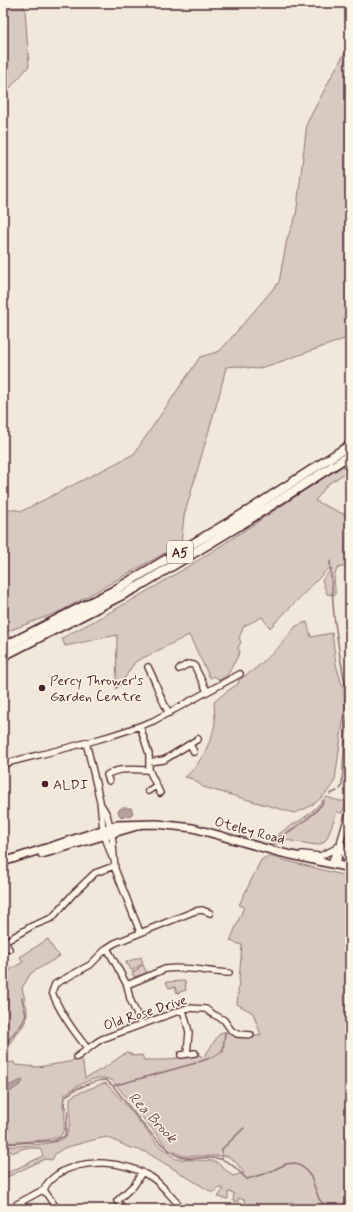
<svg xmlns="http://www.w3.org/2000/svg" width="353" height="1212" viewBox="0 0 353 1212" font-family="Mynerve,sans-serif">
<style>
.green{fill:#d8cac0;stroke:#917476}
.water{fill:#b6a19c;stroke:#8b6d6f}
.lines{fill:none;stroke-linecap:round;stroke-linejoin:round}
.stream{stroke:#8b6d6f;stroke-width:1.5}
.minor-casing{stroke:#4a1f2b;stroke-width:8}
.major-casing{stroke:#4a1f2b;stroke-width:10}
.highway-casing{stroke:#4a1f2b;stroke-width:11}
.minor{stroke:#fcf5e5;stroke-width:5.5}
.major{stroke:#fcf5e5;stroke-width:7}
.highway{stroke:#fcf5e5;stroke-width:8}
.poi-dot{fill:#4a1f2b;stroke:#fcf5e5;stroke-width:1.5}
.labels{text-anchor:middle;stroke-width:3;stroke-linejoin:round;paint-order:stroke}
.shield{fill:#fcf5e5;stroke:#7f5f63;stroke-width:1}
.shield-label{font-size:13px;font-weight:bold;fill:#4a1f2b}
.poi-label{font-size:14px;fill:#4a1f2b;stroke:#fcf5e5;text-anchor:start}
.street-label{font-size:14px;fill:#4a1f2b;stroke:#fcf5e5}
.water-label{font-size:15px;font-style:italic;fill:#704c53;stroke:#fcf5e5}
</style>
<rect width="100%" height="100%" fill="#f1e8da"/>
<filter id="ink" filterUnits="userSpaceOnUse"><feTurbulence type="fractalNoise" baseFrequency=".025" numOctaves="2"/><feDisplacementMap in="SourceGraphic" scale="8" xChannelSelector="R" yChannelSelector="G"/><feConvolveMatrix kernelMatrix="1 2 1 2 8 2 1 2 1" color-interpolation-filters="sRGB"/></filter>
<g filter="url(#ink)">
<!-- green -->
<path class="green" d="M3 3H21L25 9 29 66 3 96Z
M350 44V83L346 89 350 137V337L274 364 256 369 238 366 226 367 220 392 184 516 181 544 61 611 3 633V508L22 511 134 454 200 357 220 351 279 282 287 239 296 216 307 123 336 68Z
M350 461V470L328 484 315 501 350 517V565L338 568C331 579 336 583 335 595L327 594 322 580 332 569H328L270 628 262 617 244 626 239 638 241 642 238 648 240 652 227 676 219 680 214 676 210 678 189 635 135 662 120 685 116 689 117 635 65 646 62 638C126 605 188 568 248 528 282 506 316 482 350 461Z
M307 622 311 637 332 633 336 664 344 692 345 707 335 780C328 795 310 809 294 813L203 787 193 779 185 777C199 767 214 738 215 721 215 715 214 709 214 702L226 692 238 684 239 680 255 669 279 647 296 626Z
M326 797 340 801H347L342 813 337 812 327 838 323 843 317 845 285 840 277 844 270 843C279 831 294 825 305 817 313 811 319 804 326 797Z
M268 856 350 877V1209H299L300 1205 294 1204 292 1207 293 1202 288 1203 287 1209H261V1207L255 1206 254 1208 244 1205 245 1200 238 1198V1202L233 1201 234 1193 228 1192V1199L218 1197 224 1189 219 1188 213 1193 146 1152 128 1147 107 1137 93 1140 64 1148 55 1154 52 1160 45 1159 3 1179V1175L43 1156 40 1148H24L12 1153 11 1151H8L7 1150 3 1152V1147C20 1145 54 1146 66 1137L70 1123V1098L76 1094 104 1083 107 1084 131 1111 158 1145 176 1159 215 1161 233 1176 244 1173 235 1161 227 1156H183L169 1150 113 1081C110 1080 106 1078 103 1078 90 1077 74 1088 64 1095L63 1105 65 1113 64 1129 62 1134 59 1137 45 1140 4 1143 3 980 11 969 23 962 20 957 48 939 54 950 60 956 31 973 22 988C24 997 28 1008 27 1016 26 1025 19 1030 14 1037 8 1045 7 1053 8 1063L14 1062 15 1065 38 1067 69 1062 82 1057 85 1078 104 1068 127 1052 134 1056 142 1055 144 1060H167L181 1057 199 1055 204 1057 220 1033C228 1030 231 1035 238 1037 246 1038 253 1037 261 1035L253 1013 237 1004 242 945 230 941 244 907 239 905 261 860Z
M141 957 143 964 137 967 138 970V967L143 965 147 973 134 977 132 972 136 971 135 969 131 970 128 964 127 965 126 962Z
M185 981 186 990 177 993 175 987 169 988 166 982Z"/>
<!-- water -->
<path class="water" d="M121 808H131L133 813 131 815 121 817 119 814 118 811Z
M22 1080 23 1081 21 1084 3 1097V1088Z"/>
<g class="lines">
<!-- stream -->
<path class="stream" d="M330 561 334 616 340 657 349 705 344 751 342 786 340 789
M330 794 337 791
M272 842C291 830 311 820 324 801
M3 1050 10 1038 22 1024 25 1018 26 1015 22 998
M199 1062 215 1056 223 1051 225 1032
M113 1086 196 1063
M3 1144 53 1141 65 1136 68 1112 64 1105 65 1097C73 1089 95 1080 106 1080L113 1086C128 1104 157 1147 178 1156 192 1162 209 1154 223 1160 233 1163 240 1173 247 1179L267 1173 286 1164 295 1163 304 1168 311 1177 319 1199 328 1209
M222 1159V1149L244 1128
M340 1209 350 1198"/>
<defs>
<path id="minor" d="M148 667C156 682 160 698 169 713
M179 669 188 664 194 665 207 691
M140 726 149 754V770L160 793
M86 742 100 801 103 829
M190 744 194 752
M149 762 164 760 198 739
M3 764C53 751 105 740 153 721L240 674
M109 781 107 775C118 767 136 770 149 770
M148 791 156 786
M102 806 107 815 110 827
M112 833 115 869 140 932
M105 837 112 857
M342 844 345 856 350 863
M302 854 320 856 335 849
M331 864 337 847
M337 865 341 840 350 809
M5 942 9 949
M3 943 32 926 52 918 73 894 95 873 114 866
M107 948 127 985 130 999 141 1024
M127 985 165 969C186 966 208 972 229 973
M183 1010 189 1032 187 1054
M88 1049C74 1032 60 1013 52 992L55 984 90 965 107 948 115 943 195 911 202 910 210 913
M181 1055 195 1053
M77 1057 97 1042 102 1039 187 1008 206 1009 211 1013 224 1020 231 1030 237 1034 251 1035
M44 1190C46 1183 52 1178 58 1174 85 1157 124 1161 151 1177 164 1185 172 1200 184 1209
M44 1190 57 1209
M17 1204 39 1192 44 1190
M122 1207 117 1201 135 1184 142 1172"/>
<path id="major" d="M42 854 137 826
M3 862 117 825 157 824 193 828 278 852 350 868"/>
<path id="highway" d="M3 647 113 591 248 511 350 445
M3 656 134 589 250 519 350 455"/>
</defs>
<!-- minor casing -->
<use href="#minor" class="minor-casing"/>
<!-- major casing -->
<use href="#major" class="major-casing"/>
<!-- highway casing -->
<use href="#highway" class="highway-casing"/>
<!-- minor -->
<use href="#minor" class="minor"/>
<!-- major -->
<use href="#major" class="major"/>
<!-- highway -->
<use href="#highway" class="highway"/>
</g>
</g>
<!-- markers -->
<g class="poi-dot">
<circle cx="42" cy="688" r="4"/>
<circle cx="45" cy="784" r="4"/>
</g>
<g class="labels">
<!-- shield labels -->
<rect class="shield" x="167" y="541" width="26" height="22" rx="3"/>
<g class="shield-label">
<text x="180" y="557">A5</text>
</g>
<!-- poi labels -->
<g class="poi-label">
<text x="50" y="685">Percy Thrower's<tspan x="50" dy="16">Garden Centre</tspan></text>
<text x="53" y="789">ALDI</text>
</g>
<!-- street labels -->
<g class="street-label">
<text transform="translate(250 830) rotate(15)" y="5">Oteley Road</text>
<text transform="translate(145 1012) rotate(-18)" y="5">Old Rose Drive</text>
</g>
<!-- water labels -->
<g class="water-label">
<text transform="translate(153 1117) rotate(47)" y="5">Rea Brook</text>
</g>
</g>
<!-- margin -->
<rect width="353" height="1212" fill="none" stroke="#fcf5e5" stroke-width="16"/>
<rect x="8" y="8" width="337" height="1196" fill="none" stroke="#4a1f2b" stroke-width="1.5" filter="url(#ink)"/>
</svg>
